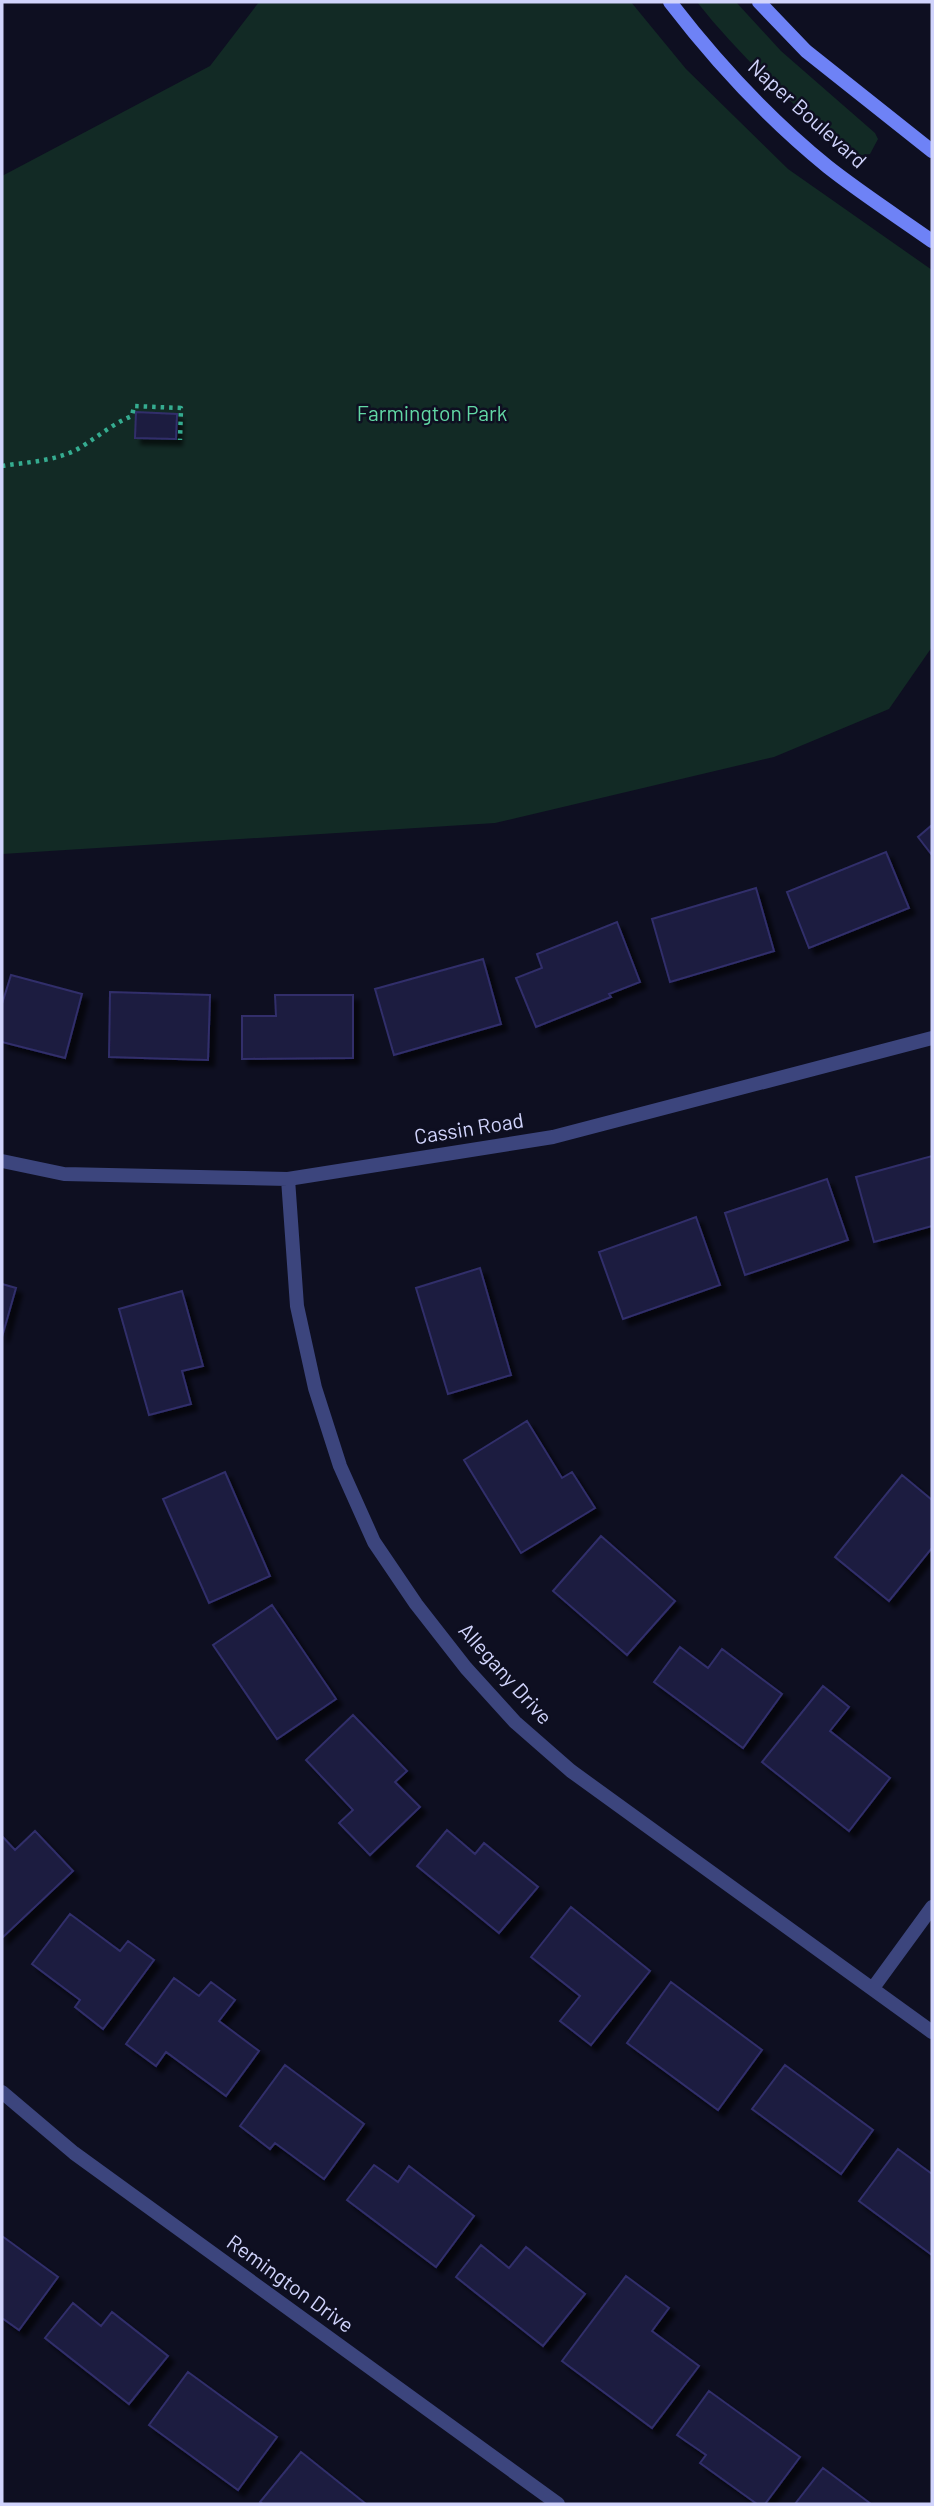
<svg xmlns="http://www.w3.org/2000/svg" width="934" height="2506" viewBox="0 0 934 2506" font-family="Barlow,sans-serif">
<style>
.green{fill:#122a25}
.building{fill:#1d1c40;stroke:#302f6b;stroke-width:2;filter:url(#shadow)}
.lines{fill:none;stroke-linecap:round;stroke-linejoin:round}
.path{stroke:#35ac90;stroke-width:4.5;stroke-dasharray:3.5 5;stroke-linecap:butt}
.street{stroke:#3c457d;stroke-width:14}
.secondary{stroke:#6e82f6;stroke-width:14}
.labels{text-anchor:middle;stroke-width:5;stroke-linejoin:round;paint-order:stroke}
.street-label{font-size:21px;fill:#d1d4fc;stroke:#0e0f21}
.park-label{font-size:21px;fill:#62d8a5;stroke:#0e0f21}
</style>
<defs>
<filter id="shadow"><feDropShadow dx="6" dy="6" stdDeviation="2" flood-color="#0009"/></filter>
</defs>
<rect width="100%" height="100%" fill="#0e0f21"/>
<!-- green -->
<path class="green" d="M259 2H631L686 69 788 169 932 270V647L889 709 774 757 495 823 2 854V176L210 66Z
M697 2H736L781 51 875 133 878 139 870 154 854 156C797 109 743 60 697 2Z"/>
<!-- building -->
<path class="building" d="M136 412 177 414 176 439 135 438Z
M932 825V855L918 837Z
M886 852 909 908 809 948 787 892Z
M756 888 774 951 670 982 652 919Z
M617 922 640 982 609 994 611 997 536 1027 516 978 542 968 537 954Z
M483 959 501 1024 394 1055 375 989Z
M11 975 82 994 65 1058 2 1042V1004Z
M110 992 210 995 208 1060 109 1057Z
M275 995H353V1058L242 1059V1016H276Z
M932 1156V1226L874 1242 856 1177Z
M827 1179 848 1240 745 1275 725 1213Z
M696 1217 720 1285 623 1319 599 1252Z
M480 1268 511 1375 448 1394 416 1288Z
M2 1284 16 1288 2 1337Z
M182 1291 203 1366 182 1371 191 1404 149 1415 119 1309Z
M527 1421 562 1478 572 1472 595 1508 521 1553 464 1460Z
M225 1472 270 1576 209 1603 163 1499Z
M902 1475 932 1500V1548L889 1601 835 1557Z
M601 1536 675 1601 627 1655 553 1591Z
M272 1605 336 1699 277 1739 213 1645Z
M680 1647 708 1668 722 1649 782 1694 743 1748 654 1682Z
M823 1686 849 1707 830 1731 890 1778 849 1831 762 1762Z
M353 1715 407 1771 395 1782 420 1807 370 1855 339 1823 353 1810 306 1760Z
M447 1830 475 1854 484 1843 538 1887 499 1933 417 1866Z
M35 1831 73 1871 2 1938V1836L15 1850Z
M571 1907 650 1971 591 2045 560 2021 580 1996 531 1957Z
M70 1914 120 1951 128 1941 154 1960 103 2029 75 2007 80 2000 32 1964Z
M174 1978 199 1996 211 1982 235 2000 219 2021 259 2051 226 2096 166 2052 156 2066 126 2044Z
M671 1982 762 2050 718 2110 627 2043Z
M285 2065 364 2124 324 2179 275 2143 270 2149 240 2126Z
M785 2065 873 2130 841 2174 752 2109Z
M898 2149 932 2174V2255L859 2201Z
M374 2165 398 2182 409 2166 474 2216 436 2267 347 2200Z
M2 2236 58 2277 19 2330 2 2318Z
M481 2245 509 2268 526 2247 585 2294 543 2346 456 2277Z
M626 2276 669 2308 652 2331 699 2366 652 2428 562 2361Z
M73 2303 101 2326 112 2312 168 2356 129 2404 45 2338Z
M188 2372 277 2437 238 2490 149 2425Z
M709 2391 800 2457 765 2504H757L700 2463 706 2455 677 2435Z
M301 2452 366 2504H263L260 2502Z
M823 2468 871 2504H795Z"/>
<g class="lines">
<!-- path -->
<path class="path" d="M2 466C27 462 59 461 81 447 99 436 112 424 132 416L134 406 181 408 180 440"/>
<!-- street -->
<path class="street" d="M2 1161 64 1174 288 1179 553 1137 932 1038
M288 1179 297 1306 315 1388 340 1466 374 1542 416 1604 466 1668 515 1722 571 1771 932 2032
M873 1988 932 1907
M2 2092 74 2153 558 2504"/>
<!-- secondary -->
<path class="secondary" d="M670 2C716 62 769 119 828 167 861 193 898 217 932 241
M759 2 806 51 932 151"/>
</g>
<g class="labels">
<!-- street labels -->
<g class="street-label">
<text transform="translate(807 114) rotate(42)" y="7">Naper Boulevard</text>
<text transform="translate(469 1129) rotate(-9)" y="7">Cassin Road</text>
<text transform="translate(505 1674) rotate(48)" y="7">Allegany Drive</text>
<text transform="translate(290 2284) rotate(36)" y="7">Remington Drive</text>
</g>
<!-- park labels -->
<g class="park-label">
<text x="432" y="421">Farmington Park</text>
</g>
</g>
<!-- border -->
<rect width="934" height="2506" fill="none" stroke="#d1d4fc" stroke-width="7"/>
</svg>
